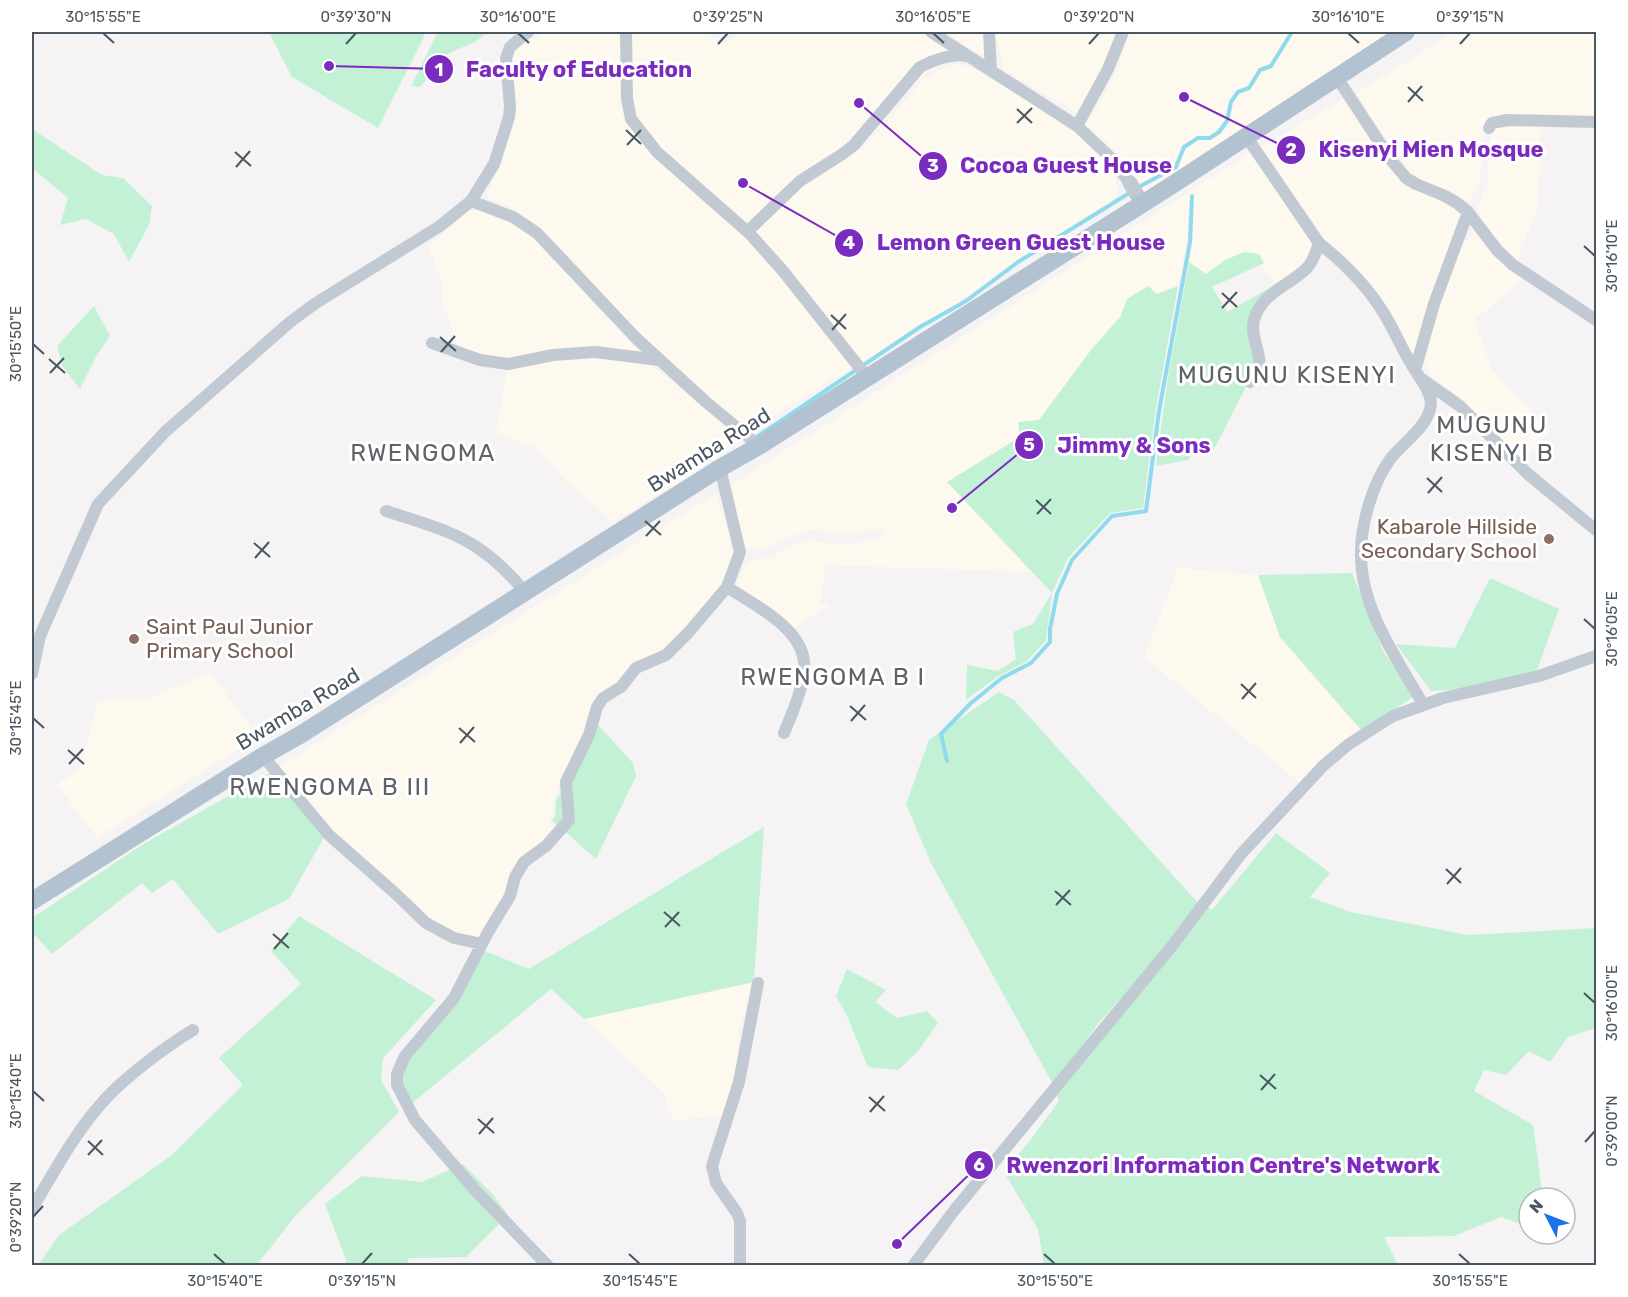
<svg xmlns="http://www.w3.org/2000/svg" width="1628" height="1297" viewBox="0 0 1628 1297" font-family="Rubik,sans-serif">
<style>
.commercial{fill:#fdf9ef}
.green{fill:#c3f1d5}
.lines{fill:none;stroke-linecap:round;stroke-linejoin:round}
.stream{stroke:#90daee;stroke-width:4}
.minor{stroke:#c1cad2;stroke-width:12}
.tertiary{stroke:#c1cad2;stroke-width:15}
.primary{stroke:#b3c2d1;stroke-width:18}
.ticks{fill:none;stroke:#4a5661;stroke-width:2}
.education-dot{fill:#8d6e63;stroke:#fff;stroke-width:2}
.labels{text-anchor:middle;stroke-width:6;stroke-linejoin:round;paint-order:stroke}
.street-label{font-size:21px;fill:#4a5661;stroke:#fff}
.education-label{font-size:21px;fill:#785e54;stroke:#fff;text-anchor:end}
.quarter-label{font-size:24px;letter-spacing:1.5px;fill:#5f6368;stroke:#fff}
.leader{fill:none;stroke:#7b2cbf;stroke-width:2}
.callout-dot{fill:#7b2cbf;stroke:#fff;stroke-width:2}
.mark-label{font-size:18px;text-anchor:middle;font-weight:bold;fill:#fff}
.callout-label{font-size:22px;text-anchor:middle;font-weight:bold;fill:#7b2cbf;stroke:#fff;stroke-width:6;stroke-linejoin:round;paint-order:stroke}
.neatline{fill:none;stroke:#4a5661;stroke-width:2}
.ticks-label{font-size:15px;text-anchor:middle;fill:#4a5661}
</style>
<rect width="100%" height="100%" fill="#f5f3f3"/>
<!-- commercial -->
<path class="commercial" d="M547 32H709L719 46 740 32H920L957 55 949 63 927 72 899 100 879 128 837 162 806 180 752 228 796 191 865 146 924 79 939 70 959 64 971 67 1064 121 1101 152 1115 174 1118 193 1113 201 1014 262 954 306 747 432 634 332 622 314 545 232 509 206 488 198 487 191 502 165 517 112 511 61 519 47Z
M944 32H984V55L975 52Z
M995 32H1118L1089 97 1077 113 1004 70Z
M1129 32H1290L1271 63 1257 70 1256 77 1249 85 1235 92 1229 101 1225 119 1219 129 1210 136 1195 137 1181 147 1175 164 1140 183 1108 144 1085 124 1099 105 1118 67Z
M1294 32H1393L1300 90 1257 121 1144 192 1142 188 1177 168 1185 149 1198 140H1209L1219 134 1228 122 1232 101 1239 93 1249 90 1262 71 1271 69Z
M1453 32H1596V120L1541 123 1538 208 1516 261 1484 224 1477 207 1487 184 1492 124 1484 125 1480 182 1469 202 1445 189 1423 182 1412 175 1371 117 1357 93Z
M1347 97 1391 166 1456 207 1462 216 1413 355 1409 354 1388 307 1366 279 1318 237 1297 209 1261 147Z
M1251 152 1277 187 1300 226 1313 241 1311 254 1304 268 1275 285 1261 263H1263L1225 260 1206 274 1189 262 1194 235 1188 213 1187 240 1178 286 1157 294 1127 299 1120 317 1091 350 1039 420 1020 437 948 482 1034 572 826 565 820 603 833 604 816 613 793 630 736 585 744 566 753 559 772 558 786 547 812 539 818 542 850 545 885 537 883 528 849 534 812 530 792 536 766 548 745 549 741 544 731 485Z
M469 210H482L514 224 535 240 628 341 647 358 593 357 651 365 722 422 740 441 700 469 613 522 563 478 537 448 496 433 508 364 463 358 442 302 443 283 428 247Z
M1476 233 1509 270 1523 279 1474 320 1492 369 1549 431 1523 460 1452 392 1429 374 1423 359 1442 286 1459 250 1470 236Z
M715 494 736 552 726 583 664 652 619 685 600 695 553 798V811L548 820 560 834 522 869 479 943 426 923 271 772Z
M1178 568 1258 575 1280 637 1361 730 1319 761 1301 783 1144 657Z
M210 672 258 737 97 838 57 785 80 768 93 723 97 701 145 700Z
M754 982 739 1030 736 1078 724 1116 673 1120 663 1092 584 1019Z"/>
<!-- green -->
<path class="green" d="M269 32H421L425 35 378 128 292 77Z
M437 32H488L475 42 449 53 420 87 411 86 437 34Z
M32 129 102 175 123 178 152 206 149 225 129 262 114 234 86 219 60 225 68 198 32 168Z
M1244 252 1259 254 1264 263 1212 287 1227 312 1275 285 1254 331 1259 352 1247 385 1214 449H1195L1188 460 1156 466 1168 377 1189 262 1206 274 1225 260Z
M1148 286 1157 294 1178 286 1157 401 1143 508 1110 513 1068 558 1052 593 1046 640 1027 661 997 677 966 700 967 665 998 671 1016 659 1013 632 1033 624 1052 593 947 482 1020 437 1018 422 1039 420 1091 350 1120 317 1127 299Z
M94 306 110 336 97 355 80 389 63 367 57 346Z
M1352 573 1383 651 1411 690 1412 698 1361 730 1280 637 1258 575Z
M1490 578 1559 609 1537 670 1461 689 1431 691 1396 644 1455 648Z
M999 692 1014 700 1199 904 1159 956 1097 1025 1054 1086 931 863 906 804 929 740Z
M597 724 633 763 636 776 596 859 552 820 555 817 556 800 582 762Z
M271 772 327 832 289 899 218 934 173 879 152 893 142 883 52 954 32 932V918L145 843Z
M764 827 754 982 584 1019 551 989 411 1104 395 1077 447 1003 480 949 529 969Z
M1276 833 1330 873 1310 897 1350 912 1468 935 1596 928V1028L1568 1037 1550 1062 1529 1051 1506 1075 1484 1070 1474 1091 1533 1125 1543 1198H1529V1227L1501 1217 1454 1236 1384 1237 1398 1265H1044L1038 1229 1004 1172 1032 1138 1059 1101 1057 1095 1208 907 1212 910Z
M299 916 436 1000 383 1058 381 1080 399 1112 295 1216 257 1265H38L59 1235 172 1155 243 1085 219 1058 301 984 271 951Z
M847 969 886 990 875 1002 897 1018 927 1011 938 1023 919 1050 898 1070 868 1067 847 1016 836 996Z
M463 1164 494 1196 508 1215 466 1257 409 1258 406 1265H348L325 1204 362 1176 422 1182Z"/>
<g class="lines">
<!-- stream -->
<path class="stream" d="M1137 188 1176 167 1184 147 1198 138H1210L1219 132 1227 121 1231 102 1238 92 1249 88 1260 70 1271 66 1292 32
M758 436 920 327 966 301 1018 262 1131 192
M947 761 941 734 971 703 1002 678 1031 663 1050 642V629L1057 594 1072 560 1112 516 1146 511 1159 411 1190 242 1192 196"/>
<!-- minor -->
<path class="minor" d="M626 32 627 99 631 119 657 152 750 234 783 271 867 377
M931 32 1077 126 1110 157 1130 183
M989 32 991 71
M1336 76 1391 160 1406 178 1416 184 1445 196 1457 203 1468 212 1497 250 1513 265 1596 320
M1077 126 1108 69 1123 32
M1489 128 1492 123 1508 120 1596 122
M1246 136 1319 243C1343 262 1367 286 1383 312 1395 331 1403 352 1415 370
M471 201 513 217 537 233 636 338 706 402 759 446
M748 231 800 181 841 155 854 145 920 67C934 60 951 53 967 56
M432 343 480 360 508 364 553 355 595 352 659 360
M1423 380 1460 406 1529 475 1596 530
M1250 382C1252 378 1256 374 1258 370 1264 356 1249 337 1254 320 1261 293 1289 286 1307 268 1313 262 1316 252 1319 243
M386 511C451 532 480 538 526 593
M727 587C753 604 801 627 804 662 806 682 792 714 784 733
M32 674 40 636 98 504 165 432 290 322 316 303 440 226 471 201 494 164 509 117 510 106 506 58 510 47 528 32
M1423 704C1397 659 1360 608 1361 553 1361 523 1373 482 1391 458 1404 442 1430 425 1431 403 1431 392 1421 380 1415 370L1434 304 1468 212
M263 756 329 835 396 894 426 923 454 938 482 944
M32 1209C53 1174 73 1136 100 1105 121 1080 165 1047 193 1030
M548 1266 475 1190 415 1120 397 1085V1074L405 1056 454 998 487 934 510 896 515 877 524 862 546 846 569 820 566 782 589 735 597 707 603 698 621 687 636 668 666 655 689 632 727 587 740 552 720 468
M740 1266V1221L737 1213 716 1183 712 1166 739 1082 758 983
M913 1266 953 1212 1172 946 1241 854 1324 765 1349 744 1393 716 1443 698 1539 676 1596 656"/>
<!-- tertiary -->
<path class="tertiary" d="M1130 183 1142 203"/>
<!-- primary -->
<path class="primary" d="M32 901 263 756 300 735 720 468 759 446 1169 187 1406 32"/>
</g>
<!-- ticks -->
<path class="ticks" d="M103 33 114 43M518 33 529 43M933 33 944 43M1348 33 1359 43M346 44 356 33M718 44 728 33M1089 44 1099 33M1460 44 1470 33M1408 87 1423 101M1408 102 1422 86M1017 109 1032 123M1017 123 1032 108M626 130 641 144M627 145 641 130M235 152 251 166M236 167 250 151M1584 246 1595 256M1222 293 1237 307M1222 308 1237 292M831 315 846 329M832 330 846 314M440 337 456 351M33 344 44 354M441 352 455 336M49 359 65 373M50 373 64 358M1427 478 1442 492M1428 493 1442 477M1036 500 1051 514M1037 514 1051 499M645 521 661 535M646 536 660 521M254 543 270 557M255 558 269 542M1584 619 1595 629M1241 684 1256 698M1242 699 1256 683M850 706 866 720M33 718 44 728M851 721 865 705M459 728 475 742M460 743 474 727M68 750 84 764M69 764 83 749M1446 869 1461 883M1447 884 1461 868M1055 891 1071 905M1056 905 1070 890M664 912 680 926M665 927 679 912M273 934 289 948M274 949 288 933M1584 993 1595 1003M1260 1075 1276 1089M1261 1090 1275 1074M33 1091 44 1101M869 1097 885 1111M870 1112 884 1096M478 1119 494 1133M479 1134 493 1118M88 1141 103 1155M1585 1142 1595 1131M88 1155 102 1140M33 1217 43 1206M214 1254 225 1264M629 1254 640 1264M1044 1254 1055 1264M1459 1254 1470 1264M362 1264 372 1253"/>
<!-- markers -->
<g class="education-dot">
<circle cx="1549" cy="539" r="6"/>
<circle cx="134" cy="639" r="6"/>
</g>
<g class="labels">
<!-- street labels -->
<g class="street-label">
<text transform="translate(709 450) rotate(-32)" y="7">Bwamba Road</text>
<text transform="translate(298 709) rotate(-31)" y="7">Bwamba Road</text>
</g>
<!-- education labels -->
<g class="education-label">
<text x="1537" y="534">Kabarole Hillside<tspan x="1537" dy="24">Secondary School</tspan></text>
<text x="146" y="634" text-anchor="start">Saint Paul Junior<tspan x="146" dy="24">Primary School</tspan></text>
</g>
<!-- quarter labels -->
<g class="quarter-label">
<text x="1287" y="383">MUGUNU KISENYI</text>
<text x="1492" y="433">MUGUNU<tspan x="1492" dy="28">KISENYI B</tspan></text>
<text x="423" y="461">RWENGOMA</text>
<text x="833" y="685">RWENGOMA B I</text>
<text x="330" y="795">RWENGOMA B III</text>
</g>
</g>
<!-- callouts -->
<path class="leader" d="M329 66L439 69M1184 97L1291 150M859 103L933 166M743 183L849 243M952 508L1029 445M897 1244L979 1165"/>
<g class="callout-dot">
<circle cx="329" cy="66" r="6"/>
<circle cx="1184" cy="97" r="6"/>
<circle cx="859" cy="103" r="6"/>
<circle cx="743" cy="183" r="6"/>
<circle cx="952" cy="508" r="6"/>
<circle cx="897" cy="1244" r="6"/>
<circle cx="439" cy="69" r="15"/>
<circle cx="1291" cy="150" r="15"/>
<circle cx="933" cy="166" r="15"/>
<circle cx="849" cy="243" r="15"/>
<circle cx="1029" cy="445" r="15"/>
<circle cx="979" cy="1165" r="15"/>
</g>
<g class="mark-label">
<text x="439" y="76">1</text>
<text x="1291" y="156">2</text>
<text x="933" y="172">3</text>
<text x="849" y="249">4</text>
<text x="1029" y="451">5</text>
<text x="979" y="1171">6</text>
</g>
<g class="callout-label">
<text x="579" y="77">Faculty of Education</text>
<text x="1431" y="157">Kisenyi Mien Mosque</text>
<text x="1066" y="173">Cocoa Guest House</text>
<text x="1021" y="250">Lemon Green Guest House</text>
<text x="1134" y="453">Jimmy &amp; Sons</text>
<text x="1223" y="1173">Rwenzori Information Centre's Network</text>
</g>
<!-- border -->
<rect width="1628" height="1297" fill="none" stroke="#ffffff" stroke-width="66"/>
<!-- north arrow -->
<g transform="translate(1547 1216) rotate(312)"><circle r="28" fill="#ffffff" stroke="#b7bbc0" stroke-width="1.5"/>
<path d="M0-4.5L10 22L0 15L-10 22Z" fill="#1a73e8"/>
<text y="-9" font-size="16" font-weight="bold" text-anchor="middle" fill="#4a5661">N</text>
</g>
<rect x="33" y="33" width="1562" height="1231" class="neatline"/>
<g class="ticks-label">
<text x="103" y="22">30°15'55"E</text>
<text x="356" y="22">0°39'30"N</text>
<text x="518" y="22">30°16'00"E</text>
<text x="728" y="22">0°39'25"N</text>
<text x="933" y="22">30°16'05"E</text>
<text x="1099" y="22">0°39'20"N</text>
<text x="1348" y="22">30°16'10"E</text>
<text x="1470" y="22">0°39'15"N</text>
<text transform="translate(1612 256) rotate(-90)" y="5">30°16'10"E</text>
<text transform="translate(16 344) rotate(-90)" y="5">30°15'50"E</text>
<text transform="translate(1612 629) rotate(-90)" y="5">30°16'05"E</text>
<text transform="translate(16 718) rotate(-90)" y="5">30°15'45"E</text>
<text transform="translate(1612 1003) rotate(-90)" y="5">30°16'00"E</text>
<text transform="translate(16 1091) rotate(-90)" y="5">30°15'40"E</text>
<text transform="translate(1612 1131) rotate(-90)" y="5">0°39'00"N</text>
<text transform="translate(16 1217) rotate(-90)" y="5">0°39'20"N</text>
<text x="225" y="1286">30°15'40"E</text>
<text x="362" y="1286">0°39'15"N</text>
<text x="640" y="1286">30°15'45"E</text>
<text x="1055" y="1286">30°15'50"E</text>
<text x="1470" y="1286">30°15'55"E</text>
</g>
</svg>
